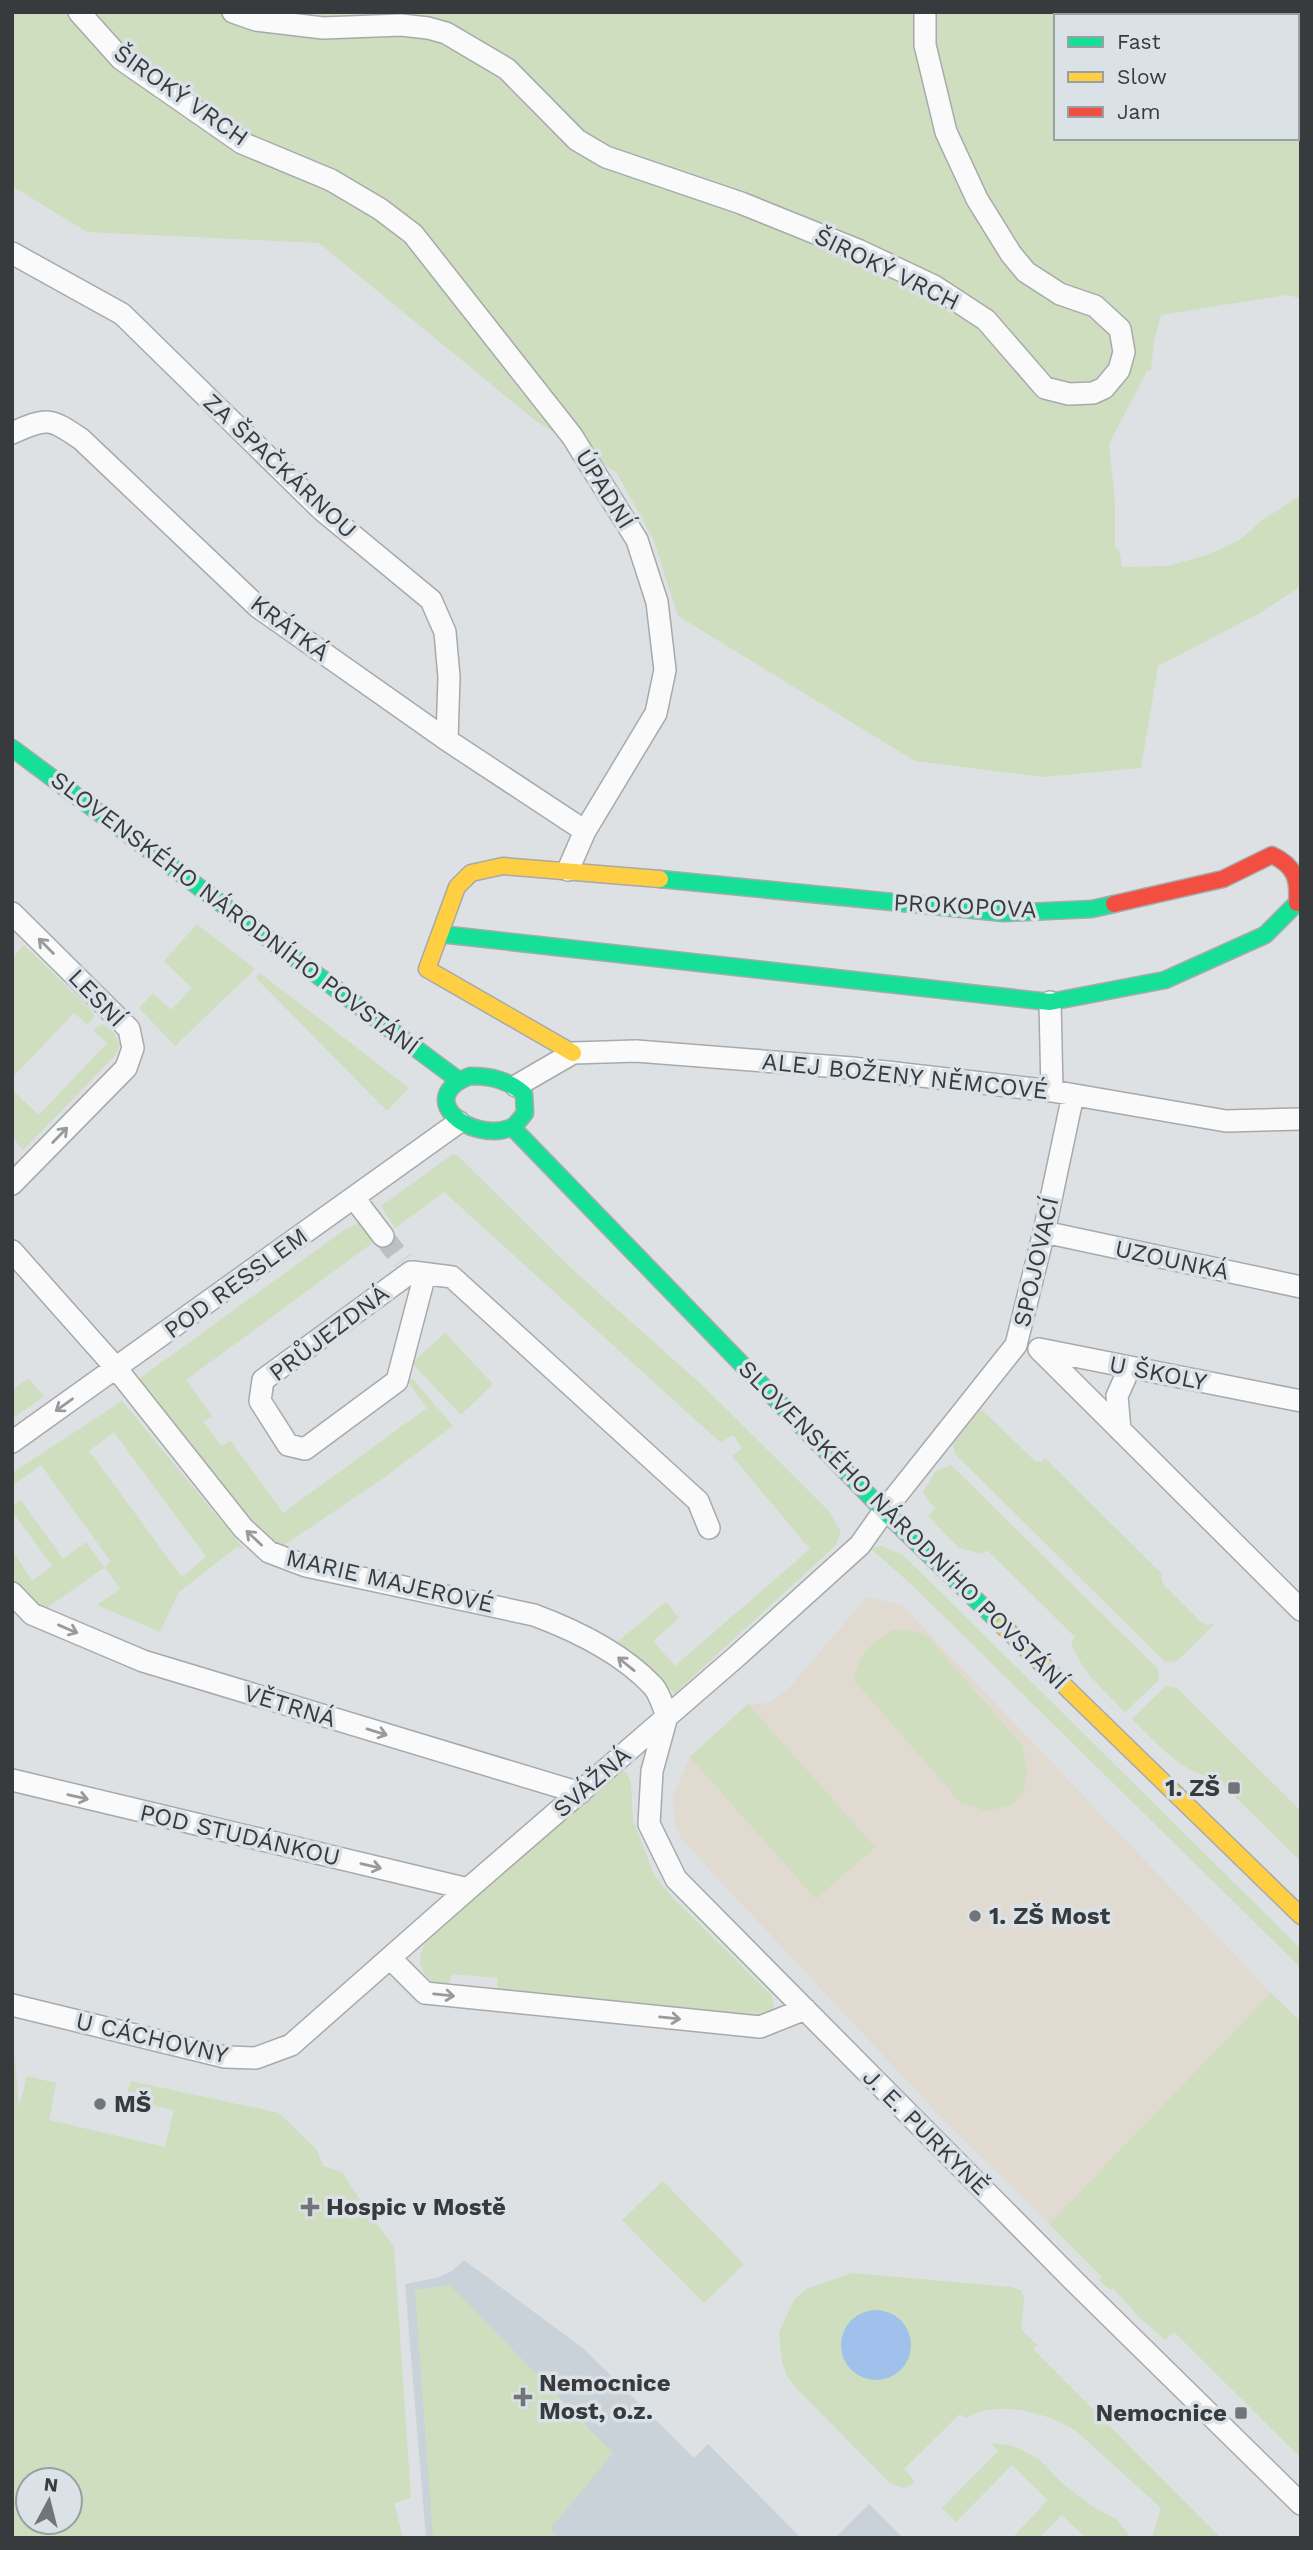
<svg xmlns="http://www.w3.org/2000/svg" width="1313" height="2550" viewBox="0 0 1313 2550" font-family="'Work Sans',sans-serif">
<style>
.built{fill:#cad2d9}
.education{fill:#e1dad1}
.green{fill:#cedebe;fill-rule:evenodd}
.water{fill:#a1c1ed}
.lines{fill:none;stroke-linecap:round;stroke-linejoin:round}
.street-tunnel{stroke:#bcc0c3;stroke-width:21;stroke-dasharray:21 10;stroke-linecap:butt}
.street-casing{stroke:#a7a9ab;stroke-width:24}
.fast-casing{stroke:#a7a9ab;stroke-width:19}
.slow-casing{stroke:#a7a9ab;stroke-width:19}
.jam-casing{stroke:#a7a9ab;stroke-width:19}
.street{stroke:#fafafb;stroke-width:21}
.fast{stroke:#16e098;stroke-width:16}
.slow{stroke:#ffcf43;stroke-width:16}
.jam{stroke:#f24e42;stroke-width:16}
.oneway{stroke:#999a9c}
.poi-dot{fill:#727577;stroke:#dae1e7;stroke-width:2.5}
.labels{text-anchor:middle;stroke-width:7;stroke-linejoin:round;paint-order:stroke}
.street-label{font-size:24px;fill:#383b3d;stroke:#dae1e7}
.poi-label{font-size:24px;font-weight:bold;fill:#383b3d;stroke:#dae1e7;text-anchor:start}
</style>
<rect width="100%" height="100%" fill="#dde1e4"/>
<!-- built -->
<path class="built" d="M464 2260 584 2349 694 2458 708 2444 801 2538H426L405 2284 436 2278 452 2271Z
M869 2504 903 2538H835Z"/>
<!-- education -->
<path class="education" d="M867 1597 902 1605 1271 1993 1049 2224 935 2111 681 1839 675 1824 673 1796 690 1757 748 1704 769 1703 789 1688Z"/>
<!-- green -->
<path class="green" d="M12 12H1301V298L1286 295 1161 315 1154 341 1151 370 1147 371 1109 444 1115 500V546L1120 553 1122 567 1168 566 1207 555 1240 540 1261 521 1301 495V586L1260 613 1158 666 1141 768 1043 777 915 761 678 616 654 541 617 473 536 421 319 243 87 232 12 186ZM1056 16H1297V138H1056Z
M197 924 255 969 175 1046 139 1008 153 993 171 1010 192 988 164 961Z
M24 945 93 1012 94 1016 88 1025 74 1013 12 1078V954L15 955Z
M260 973 409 1088 387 1111 256 978Z
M103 1024 114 1033 120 1045 113 1058 23 1150 12 1137V1090L39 1115 107 1043 93 1030Z
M453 1154 458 1156 572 1269 702 1385 829 1511 841 1532 835 1546 675 1693 612 1646 666 1602 679 1618 653 1641 675 1666 810 1549 732 1456 742 1448 734 1436H730L721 1443 444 1192 395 1228 381 1206Z
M360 1222 375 1241 186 1380 212 1416 203 1422 222 1447 230 1440 283 1513 427 1408 408 1382 413 1379 453 1426 385 1477 280 1548 234 1505 136 1381 343 1231Z
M445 1333 493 1384 461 1415 412 1363Z
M28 1378 44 1396 12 1419V1391Z
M122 1401 244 1549 237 1547 179 1592 160 1632 97 1605 120 1589 105 1567 44 1610 12 1581V1549L32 1581 52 1566 12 1511V1506L21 1500 63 1559 86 1542 104 1567 111 1562 41 1465 12 1486V1473ZM114 1432 206 1557 182 1577 89 1451Z
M981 1409 1035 1461 1042 1462 1045 1458 1163 1575 1161 1577 1163 1584 1200 1621 1206 1625 1215 1624 1177 1661 1165 1662 955 1454 953 1444Z
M951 1465 1158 1669 1159 1680 1125 1712C1103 1689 1082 1673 1071 1642L1075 1637 987 1550 982 1554 959 1548 928 1516 935 1509 923 1492 936 1471Z
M882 1546 903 1555 1301 1949V1968L912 1585 870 1548Z
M893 1630H911L927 1636 1022 1745 1027 1770 1024 1789 1013 1804 987 1811 960 1802 853 1679C862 1653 869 1644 893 1630Z
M1166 1686 1177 1688 1301 1811V1862L1211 1773 1207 1777C1174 1765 1157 1743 1132 1719Z
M748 1704 875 1847 816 1899 690 1757Z
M618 1771 626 1772 631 1782 633 1820 654 1875 673 1898 772 1996 774 2010 762 2017 507 1996 497 1988 498 1978 452 1974 449 1983 437 1986C417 1969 417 1963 426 1940Z
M1271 1993 1301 2022V2458L1174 2332 1165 2340 1138 2316 1113 2288 1110 2290 1099 2280 1102 2277 1049 2224Z
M12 2052 15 2058 19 2108 27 2076 56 2083 49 2120 165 2147 174 2110 125 2099 131 2081 279 2113 317 2150 323 2166 342 2172 372 2218 394 2247 411 2498 394 2503 403 2538H12ZM28 2480H70V2522H28Z
M663 2181 744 2264 704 2303 622 2220Z
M852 2273 1011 2287 1021 2290 1024 2298 1021 2329 1037 2345 1033 2349 1221 2538H1152L1161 2508 1075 2430C1045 2412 998 2399 965 2418L960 2414 904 2469 913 2479 914 2483 904 2488 891 2484 797 2389 787 2376 782 2362 779 2332 794 2300 806 2289Z
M450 2285 613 2453 551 2528 559 2538H433L415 2290Z
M990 2442 1016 2447 1039 2459 1062 2483 1092 2506 1116 2519 1128 2533V2538H1086L1062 2515 1039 2538H1012L1048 2500 1012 2465 956 2522 942 2508 998 2451Z"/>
<!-- water -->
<path class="water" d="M841 2345a35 35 0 1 1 70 0a35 35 0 1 1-70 0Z"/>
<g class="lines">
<!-- street-tunnel -->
<path class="street-tunnel" d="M383 1236 402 1261"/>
<defs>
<path id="street" d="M79 12 121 59 242 143 331 180 380 209 413 234 572 436 637 540 657 602 665 670 656 713 585 831 568 870
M233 12 256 20 323 28 401 25 428 28 446 33 507 69 577 140 606 157 741 203 860 251 934 286 986 320 1045 388 1069 394 1093 393 1104 388 1119 370 1124 352 1120 329 1095 306 1060 294 1026 272 1011 254 977 199 946 132 925 45V12
M12 253 122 314 322 510 431 600 445 632 449 677 447 740
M12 433C48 417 50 418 81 439L258 607 447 740 585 831
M12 913 129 1029 133 1048 126 1068 12 1184
M1050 1002 1052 1091
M516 1086 573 1053 636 1051 852 1068 1052 1091 1226 1121 1301 1119
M354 1198 383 1236
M1044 1232 1301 1287
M12 1251 116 1368 243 1528 269 1552 306 1566 534 1615C577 1631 622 1653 653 1686 660 1694 663 1707 667 1716
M411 1272 263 1380 260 1401 288 1445 305 1449 397 1381 425 1274
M413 1272 452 1277 698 1501 709 1528
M1039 1349 1301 1610
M1039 1349 1301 1401
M1120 1430 1117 1396 1130 1367
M12 1442 459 1122
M12 1593 32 1614 143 1661 580 1793
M667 1716 652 1771 649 1824 676 1879 1073 2280 1301 2504
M12 1780 468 1889
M390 1958 425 1993 760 2027 805 2009
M12 2005 225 2057 256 2058 291 2045 468 1889 736 1657 860 1545 884 1511 1016 1345 1044 1232 1073 1095"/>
<path id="fast" d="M12 748 457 1079
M660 879 1004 913 1092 909 1114 904
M440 934 1050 1002 1165 980 1265 935 1297 903
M470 1076C491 1076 508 1080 524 1094L525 1113C521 1118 516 1126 510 1128 471 1143 413 1098 470 1076Z
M512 1127 884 1511 1003 1626"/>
<path id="slow" d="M573 1053 427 969 457 887 471 873 503 866 660 879
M1003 1626 1301 1916"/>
<path id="jam" d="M1114 904 1223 879 1272 855C1295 866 1299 879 1297 903"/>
</defs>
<!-- street casing -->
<use href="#street" class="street-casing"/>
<!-- fast casing -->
<use href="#fast" class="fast-casing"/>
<!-- slow casing -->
<use href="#slow" class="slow-casing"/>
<!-- jam casing -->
<use href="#jam" class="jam-casing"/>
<!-- street -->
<use href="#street" class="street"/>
<!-- fast -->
<use href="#fast" class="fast"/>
<!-- slow -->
<use href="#slow" class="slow"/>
<!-- jam -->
<use href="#jam" class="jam"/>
</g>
<!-- one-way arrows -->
<defs><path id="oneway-shaft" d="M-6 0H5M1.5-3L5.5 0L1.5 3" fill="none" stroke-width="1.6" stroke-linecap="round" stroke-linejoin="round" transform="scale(1.75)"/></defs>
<g class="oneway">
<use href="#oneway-shaft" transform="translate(46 946) rotate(-135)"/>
<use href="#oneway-shaft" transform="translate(60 1135) rotate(-46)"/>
<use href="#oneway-shaft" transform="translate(64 1405) rotate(144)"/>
<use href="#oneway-shaft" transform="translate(254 1538) rotate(-137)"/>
<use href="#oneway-shaft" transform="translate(68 1629) rotate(23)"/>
<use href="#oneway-shaft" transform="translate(626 1664) rotate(-141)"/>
<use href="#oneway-shaft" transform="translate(377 1732) rotate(17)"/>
<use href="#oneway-shaft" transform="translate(78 1797) rotate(13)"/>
<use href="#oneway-shaft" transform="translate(371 1866) rotate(13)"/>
<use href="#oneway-shaft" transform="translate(444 1995) rotate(6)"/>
<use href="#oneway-shaft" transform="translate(670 2018) rotate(6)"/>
</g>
<!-- markers -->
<g class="poi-dot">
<rect x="1227" y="1781" width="14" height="14" rx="3.5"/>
<circle cx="975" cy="1916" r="7"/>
<circle cx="100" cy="2104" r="7"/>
<path d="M306.5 2196.5h7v7h7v7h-7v7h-7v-7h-7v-7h7z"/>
<path d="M519.5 2386.5h7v7h7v7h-7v7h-7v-7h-7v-7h7z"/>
<rect x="1234" y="2406" width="14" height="14" rx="3.5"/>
</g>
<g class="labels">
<!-- street labels -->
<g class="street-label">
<text transform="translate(181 95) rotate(35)" y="8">ŠIROKÝ VRCH</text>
<text transform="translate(887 269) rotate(26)" y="8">ŠIROKÝ VRCH</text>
<text transform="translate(280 466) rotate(43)" y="8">ZA ŠPAČKÁRNOU</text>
<text transform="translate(605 489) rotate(58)" y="8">ÚPADNÍ</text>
<text transform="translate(290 628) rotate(37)" y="8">KRÁTKÁ</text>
<text transform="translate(965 906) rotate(3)" y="8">PROKOPOVA</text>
<text transform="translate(235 913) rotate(37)" y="8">SLOVENSKÉHO NÁRODNÍHO POVSTÁNÍ</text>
<text transform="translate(97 998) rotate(46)" y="8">LESNÍ</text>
<text transform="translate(905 1076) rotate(6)" y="8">ALEJ BOŽENY NĚMCOVÉ</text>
<text transform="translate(1172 1260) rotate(12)" y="8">UZOUNKÁ</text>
<text transform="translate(1036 1262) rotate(-77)" y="8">SPOJOVACÍ</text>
<text transform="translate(236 1283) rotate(-36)" y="8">POD RESSLEM</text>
<text transform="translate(329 1333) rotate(-37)" y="8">PRŮJEZDNÁ</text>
<text transform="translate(1158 1373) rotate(11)" y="8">U ŠKOLY</text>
<text transform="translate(903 1525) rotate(45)" y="8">SLOVENSKÉHO NÁRODNÍHO POVSTÁNÍ</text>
<text transform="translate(390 1581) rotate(13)" y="8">MARIE MAJEROVÉ</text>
<text transform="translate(290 1706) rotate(17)" y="8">VĚTRNÁ</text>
<text transform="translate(592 1782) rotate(-41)" y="8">SVÁŽNÁ</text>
<text transform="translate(240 1835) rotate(13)" y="8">POD STUDÁNKOU</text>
<text transform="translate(152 2038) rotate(13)" y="8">U CÁCHOVNY</text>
<text transform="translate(926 2132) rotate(45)" y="8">J. E. PURKYNĚ</text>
</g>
<!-- poi labels -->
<g class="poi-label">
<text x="1220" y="1796" text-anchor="end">1. ZŠ</text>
<text x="989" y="1924">1. ZŠ Most</text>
<text x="114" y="2112">MŠ</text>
<text x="326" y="2215">Hospic v Mostě</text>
<text x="539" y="2391">Nemocnice<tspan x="539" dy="28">Most, o.z.</tspan></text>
<text x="1227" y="2421" text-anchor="end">Nemocnice</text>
</g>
</g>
<!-- border -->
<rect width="1313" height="2550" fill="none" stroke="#383b3d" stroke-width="28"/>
<!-- legend -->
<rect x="1054" y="14" width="245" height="126" fill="#dae1e7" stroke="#999fa3" stroke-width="2"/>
<rect x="1068" y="37" width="35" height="10" fill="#16e098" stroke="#999fa3" stroke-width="2"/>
<text x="1117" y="49" font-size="21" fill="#383b3d">Fast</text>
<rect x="1068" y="72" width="35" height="10" fill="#ffcf43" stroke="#999fa3" stroke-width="2"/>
<text x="1117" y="84" font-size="21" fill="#383b3d">Slow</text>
<rect x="1068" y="107" width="35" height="10" fill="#f24e42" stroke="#999fa3" stroke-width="2"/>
<text x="1117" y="119" font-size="21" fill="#383b3d">Jam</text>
<!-- north arrow -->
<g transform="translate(49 2501) rotate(7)"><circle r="33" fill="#dae1e7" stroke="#999fa3" stroke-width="2"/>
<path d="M0-5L12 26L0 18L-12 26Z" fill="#727577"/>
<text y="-10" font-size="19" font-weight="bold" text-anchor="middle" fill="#383b3d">N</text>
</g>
</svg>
